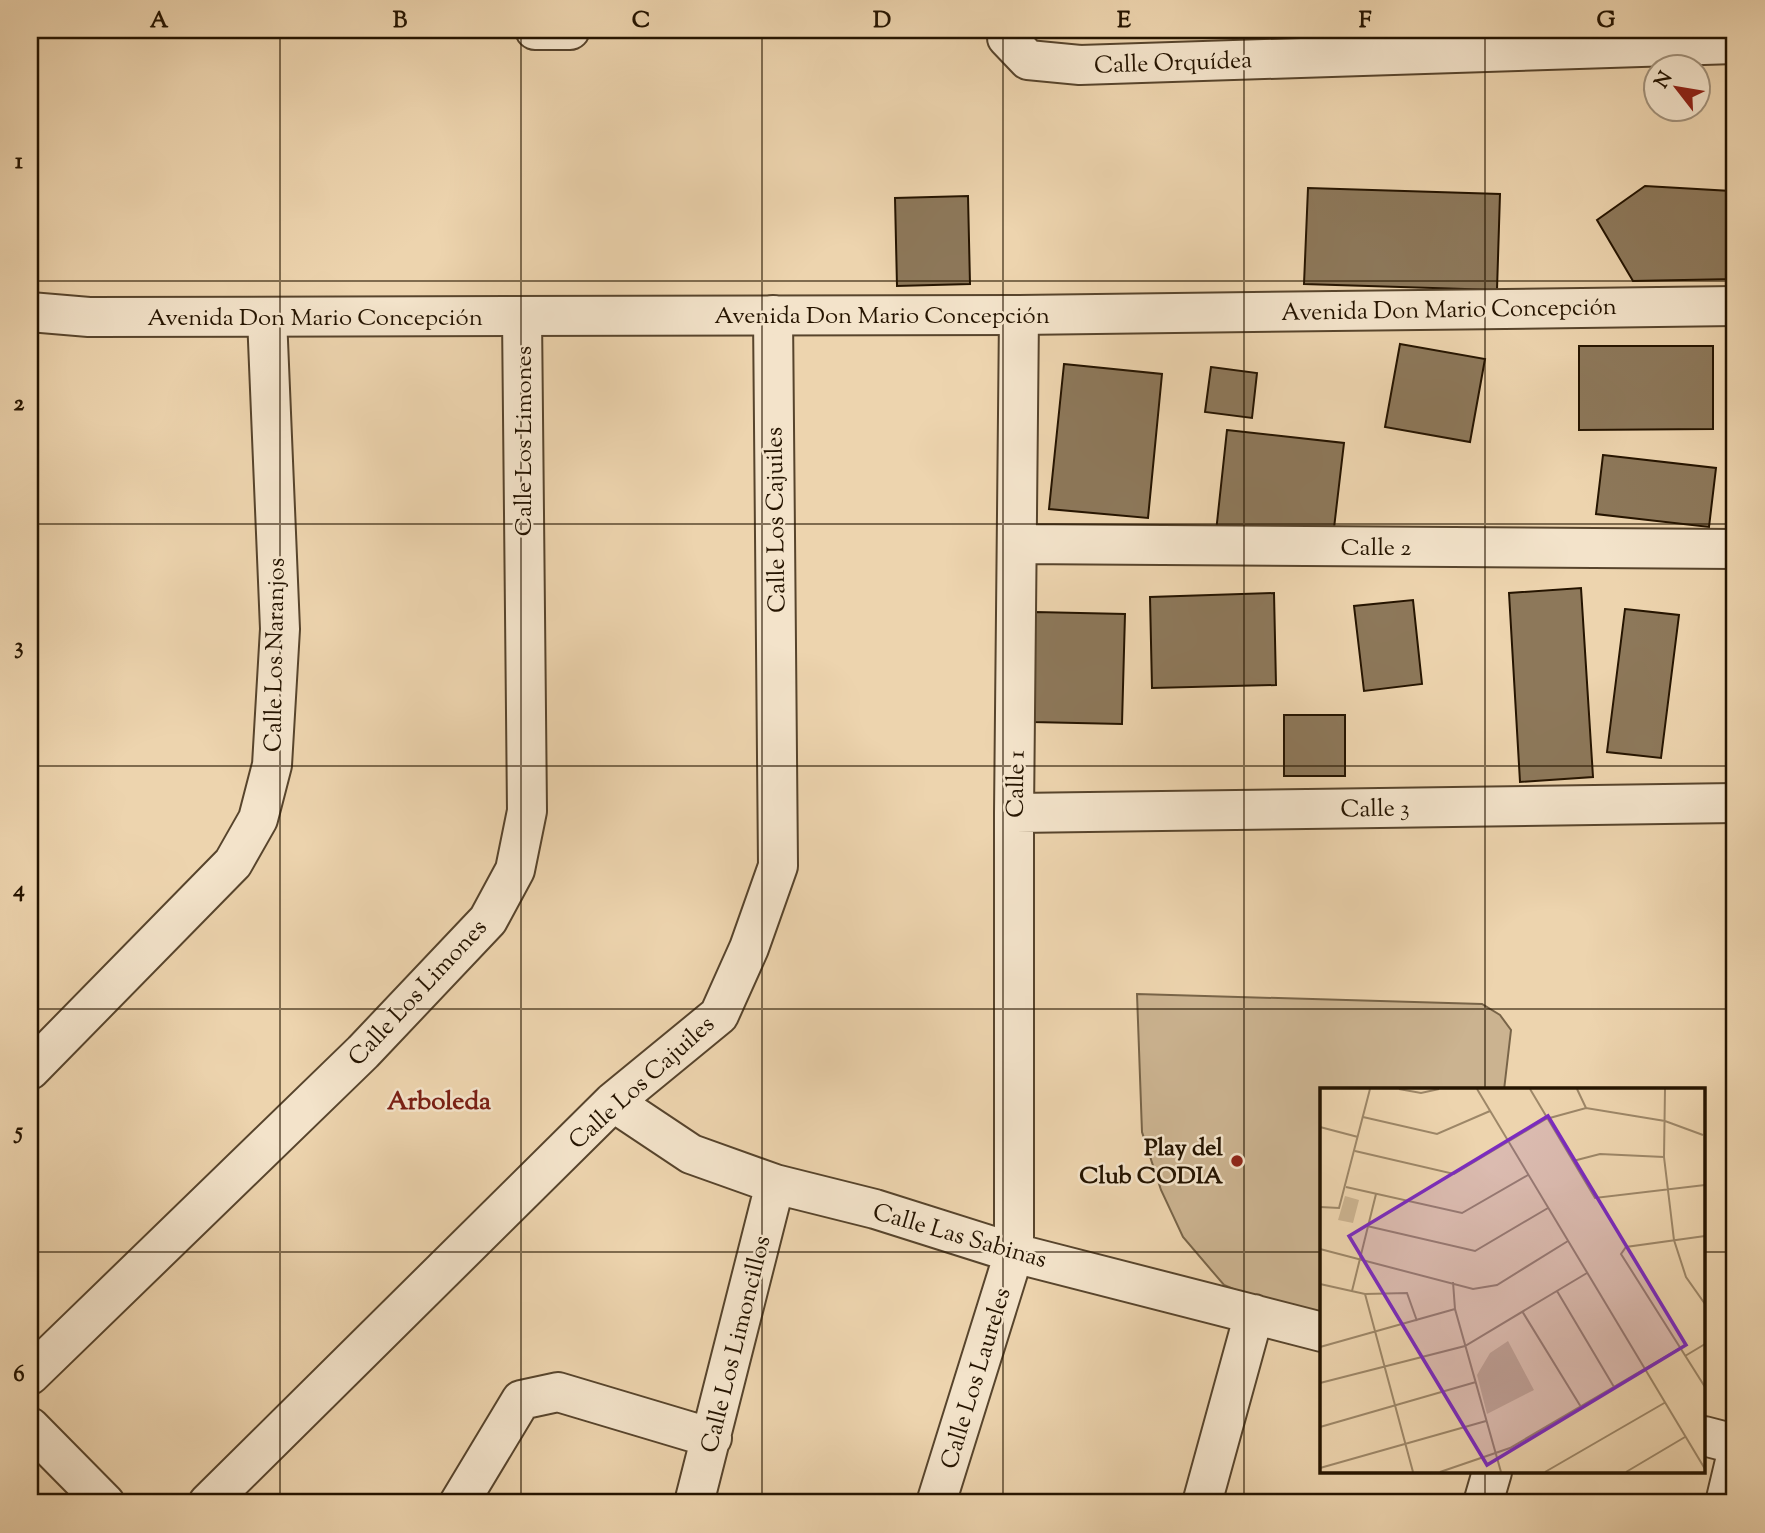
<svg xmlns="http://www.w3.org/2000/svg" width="1765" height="1533" viewBox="0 0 1765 1533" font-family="'Sorts Mill Goudy',serif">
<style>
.pitch{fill:#cbb390;stroke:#786448;stroke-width:2}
.building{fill:#8d785a;stroke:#251400;stroke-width:2}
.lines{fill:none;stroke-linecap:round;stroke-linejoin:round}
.minor-casing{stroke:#57442c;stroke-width:42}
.tertiary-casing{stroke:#57442c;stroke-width:42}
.minor{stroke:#f3e3ca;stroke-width:38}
.tertiary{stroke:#f3e3ca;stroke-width:38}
.grid{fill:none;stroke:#251400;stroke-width:2;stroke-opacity:0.55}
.poi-dot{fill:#8f2418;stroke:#f3e3ca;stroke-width:2.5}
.labels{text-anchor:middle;stroke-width:5;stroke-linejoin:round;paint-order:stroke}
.street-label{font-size:24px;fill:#251400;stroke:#f3e3ca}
.poi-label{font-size:24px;font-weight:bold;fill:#251400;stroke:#f3e3ca;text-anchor:end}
.neighbourhood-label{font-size:26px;font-weight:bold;fill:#7a1f14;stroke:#f3e3ca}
.inset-road{fill:none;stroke:#9d8768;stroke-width:2}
.view{fill:#7b2cbf;fill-opacity:0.15;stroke:#7b2cbf;stroke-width:3.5}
.inset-edge{fill:none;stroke:#251400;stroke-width:3.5}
.neatline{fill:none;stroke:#251400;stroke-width:2.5}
.grid-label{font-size:23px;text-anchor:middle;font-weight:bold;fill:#251400}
</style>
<rect width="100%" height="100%" fill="#edd4ae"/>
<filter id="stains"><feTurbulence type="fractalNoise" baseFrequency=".00286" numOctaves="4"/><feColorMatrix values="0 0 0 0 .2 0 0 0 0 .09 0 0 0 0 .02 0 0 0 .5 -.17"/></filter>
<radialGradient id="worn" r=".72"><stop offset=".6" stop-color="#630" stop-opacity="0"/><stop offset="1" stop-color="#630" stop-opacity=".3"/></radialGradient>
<!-- pitch -->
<path class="pitch" d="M1137 994 1482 1004 1500 1015 1511 1030 1504 1090H1322V1318L1271 1305 1224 1285 1183 1237 1161 1190 1142 1132Z"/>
<!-- building -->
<path class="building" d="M1645 186 1731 191 1735 279 1633 281 1597 220Z
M1308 188 1500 194 1497 290 1304 284Z
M968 196 970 284 897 286 895 198Z
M1400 344 1485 359 1470 442 1385 427Z
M1579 346H1713V429L1579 430Z
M1064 364 1162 374 1148 518 1049 509Z
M1211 367 1257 373 1252 418 1205 412Z
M1227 430 1344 443 1332 545 1216 532Z
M1603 455 1716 468 1709 527 1596 514Z
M1581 588 1593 777 1520 782 1509 593Z
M1274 593 1276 685 1152 688 1150 597Z
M1413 600 1422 684 1364 691 1354 606Z
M1625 609 1679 615 1661 758 1607 752Z
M1035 612 1125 614 1122 724 1032 722Z
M1284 715H1345V776H1284Z"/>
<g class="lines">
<defs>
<path id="minor" d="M535 30H570
M1007 30V38L1028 60 1080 65 1735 44
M1017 544 1735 549
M1014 813 1735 803
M30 1070 233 863 258 819 272 765 280 629 267 317
M613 1102 691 1154 775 1184 875 1209 1014 1253 1322 1332
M30 1375 363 1052 488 920 515 870 527 811 522 316
M30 1427 105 1503
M1704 1436 1735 1444
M208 1503 613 1102 719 1015 749 948 778 866 773 315
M459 1503 521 1400 558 1392 712 1438
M694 1503 775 1184
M936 1503 1014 1253V813L1019 315
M1202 1503 1254 1314
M1483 1503 1492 1472"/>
<path id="tertiary" d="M30 312 89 317 1019 315 1735 306
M1725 1503 1735 1461"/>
</defs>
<!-- minor casing -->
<use href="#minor" class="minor-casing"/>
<!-- tertiary casing -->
<use href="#tertiary" class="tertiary-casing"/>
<!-- minor -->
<use href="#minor" class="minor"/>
<!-- tertiary -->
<use href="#tertiary" class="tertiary"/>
</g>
<!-- grid -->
<path class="grid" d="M280 30V1503M521 30V1503M762 30V1503M1003 30V1503M1244 30V1503M1485 30V1090M30 281H1735M30 524H1735M30 766H1735M30 1009H1735M30 1252H1322M1704 1252H1735M1485 1472V1503"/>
<!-- markers -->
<circle class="poi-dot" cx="1237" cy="1161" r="7"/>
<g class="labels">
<!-- street labels -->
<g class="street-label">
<text transform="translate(1173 62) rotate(-2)" y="8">Calle Orquídea</text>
<text transform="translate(1449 309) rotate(-1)" y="8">Avenida Don Mario Concepción</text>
<text x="882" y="323">Avenida Don Mario Concepción</text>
<text x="315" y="325">Avenida Don Mario Concepción</text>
<text transform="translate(523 441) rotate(-90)" y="8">Calle Los Limones</text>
<text transform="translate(775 520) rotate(-91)" y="8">Calle Los Cajuiles</text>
<text x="1376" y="555">Calle 2</text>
<text transform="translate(274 655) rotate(-89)" y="8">Calle Los Naranjos</text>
<text transform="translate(1015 784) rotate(-89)" y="8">Calle 1</text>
<text transform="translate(1375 808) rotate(-1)" y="8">Calle 3</text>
<text transform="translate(417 992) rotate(-47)" y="8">Calle Los Limones</text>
<text transform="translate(641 1082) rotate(-42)" y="8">Calle Los Cajuiles</text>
<text transform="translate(960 1235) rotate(16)" y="8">Calle Las Sabinas</text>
<text transform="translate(735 1344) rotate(-76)" y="8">Calle Los Limoncillos</text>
<text transform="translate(975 1378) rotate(-73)" y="8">Calle Los Laureles</text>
</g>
<!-- poi labels -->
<g class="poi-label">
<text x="1223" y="1155">Play del<tspan x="1223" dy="28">Club CODIA</tspan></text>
</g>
<!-- neighbourhood labels -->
<g class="neighbourhood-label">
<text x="439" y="1109">Arboleda</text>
</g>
</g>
<!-- overview -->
<g transform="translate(1320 1088)">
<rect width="385" height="385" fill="#edd4ae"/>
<path d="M25 108 39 112 33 135 18 132ZM188 253 214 302 167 326 157 287 170 265Z" fill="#cbb390"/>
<path class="inset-road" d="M79 1 101 5 119 1M157 1 385 381M210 1 275 110 385 97M257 1 266 20M345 1 344 69 354 152 366 189 385 216M43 29 117 46 170 23M0 39 38 49M35 63 134 86 226 31 266 20 345 33 383 47M253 73 280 66 344 69M26 99 142 125 208 87M0 119 19 120 50 1M47 138 155 163 228 120M385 148 306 159 301 166 385 299M0 161 153 201 177 197 248 153M133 194 135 221 181 384M0 196 45 206 87 205 97 233M32 203 56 106M237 203 294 299M45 206 93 384M202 223 261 319M0 259 135 221M365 268 385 256M0 295 145 258 267 185M0 339 156 294M0 380 166 333M120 384 190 360 360 260M225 384 346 314M306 384 365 349"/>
<path class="view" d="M228 28 366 257 167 377 29 148Z"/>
<rect width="385" height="385" class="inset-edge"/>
</g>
<!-- margin -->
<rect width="1765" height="1533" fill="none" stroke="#edd4ae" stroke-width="77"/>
<!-- north arrow -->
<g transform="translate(1677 88) rotate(301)"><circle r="33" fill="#f3e3ca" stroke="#a19079" stroke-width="2"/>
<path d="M0-5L12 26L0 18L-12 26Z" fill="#8f2418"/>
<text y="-10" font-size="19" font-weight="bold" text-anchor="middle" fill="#251400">N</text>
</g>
<rect x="38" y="38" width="1688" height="1456" class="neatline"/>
<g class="grid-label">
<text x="159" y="27">A</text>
<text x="400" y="27">B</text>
<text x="641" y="27">C</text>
<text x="882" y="27">D</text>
<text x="1124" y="27">E</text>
<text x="1365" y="27">F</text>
<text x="1606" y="27">G</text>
<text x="19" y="168">1</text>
<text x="19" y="410">2</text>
<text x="19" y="653">3</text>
<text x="19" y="896">4</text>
<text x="19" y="1138">5</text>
<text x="19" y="1381">6</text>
</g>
<rect width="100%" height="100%" filter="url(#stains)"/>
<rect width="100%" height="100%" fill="url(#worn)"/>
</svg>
